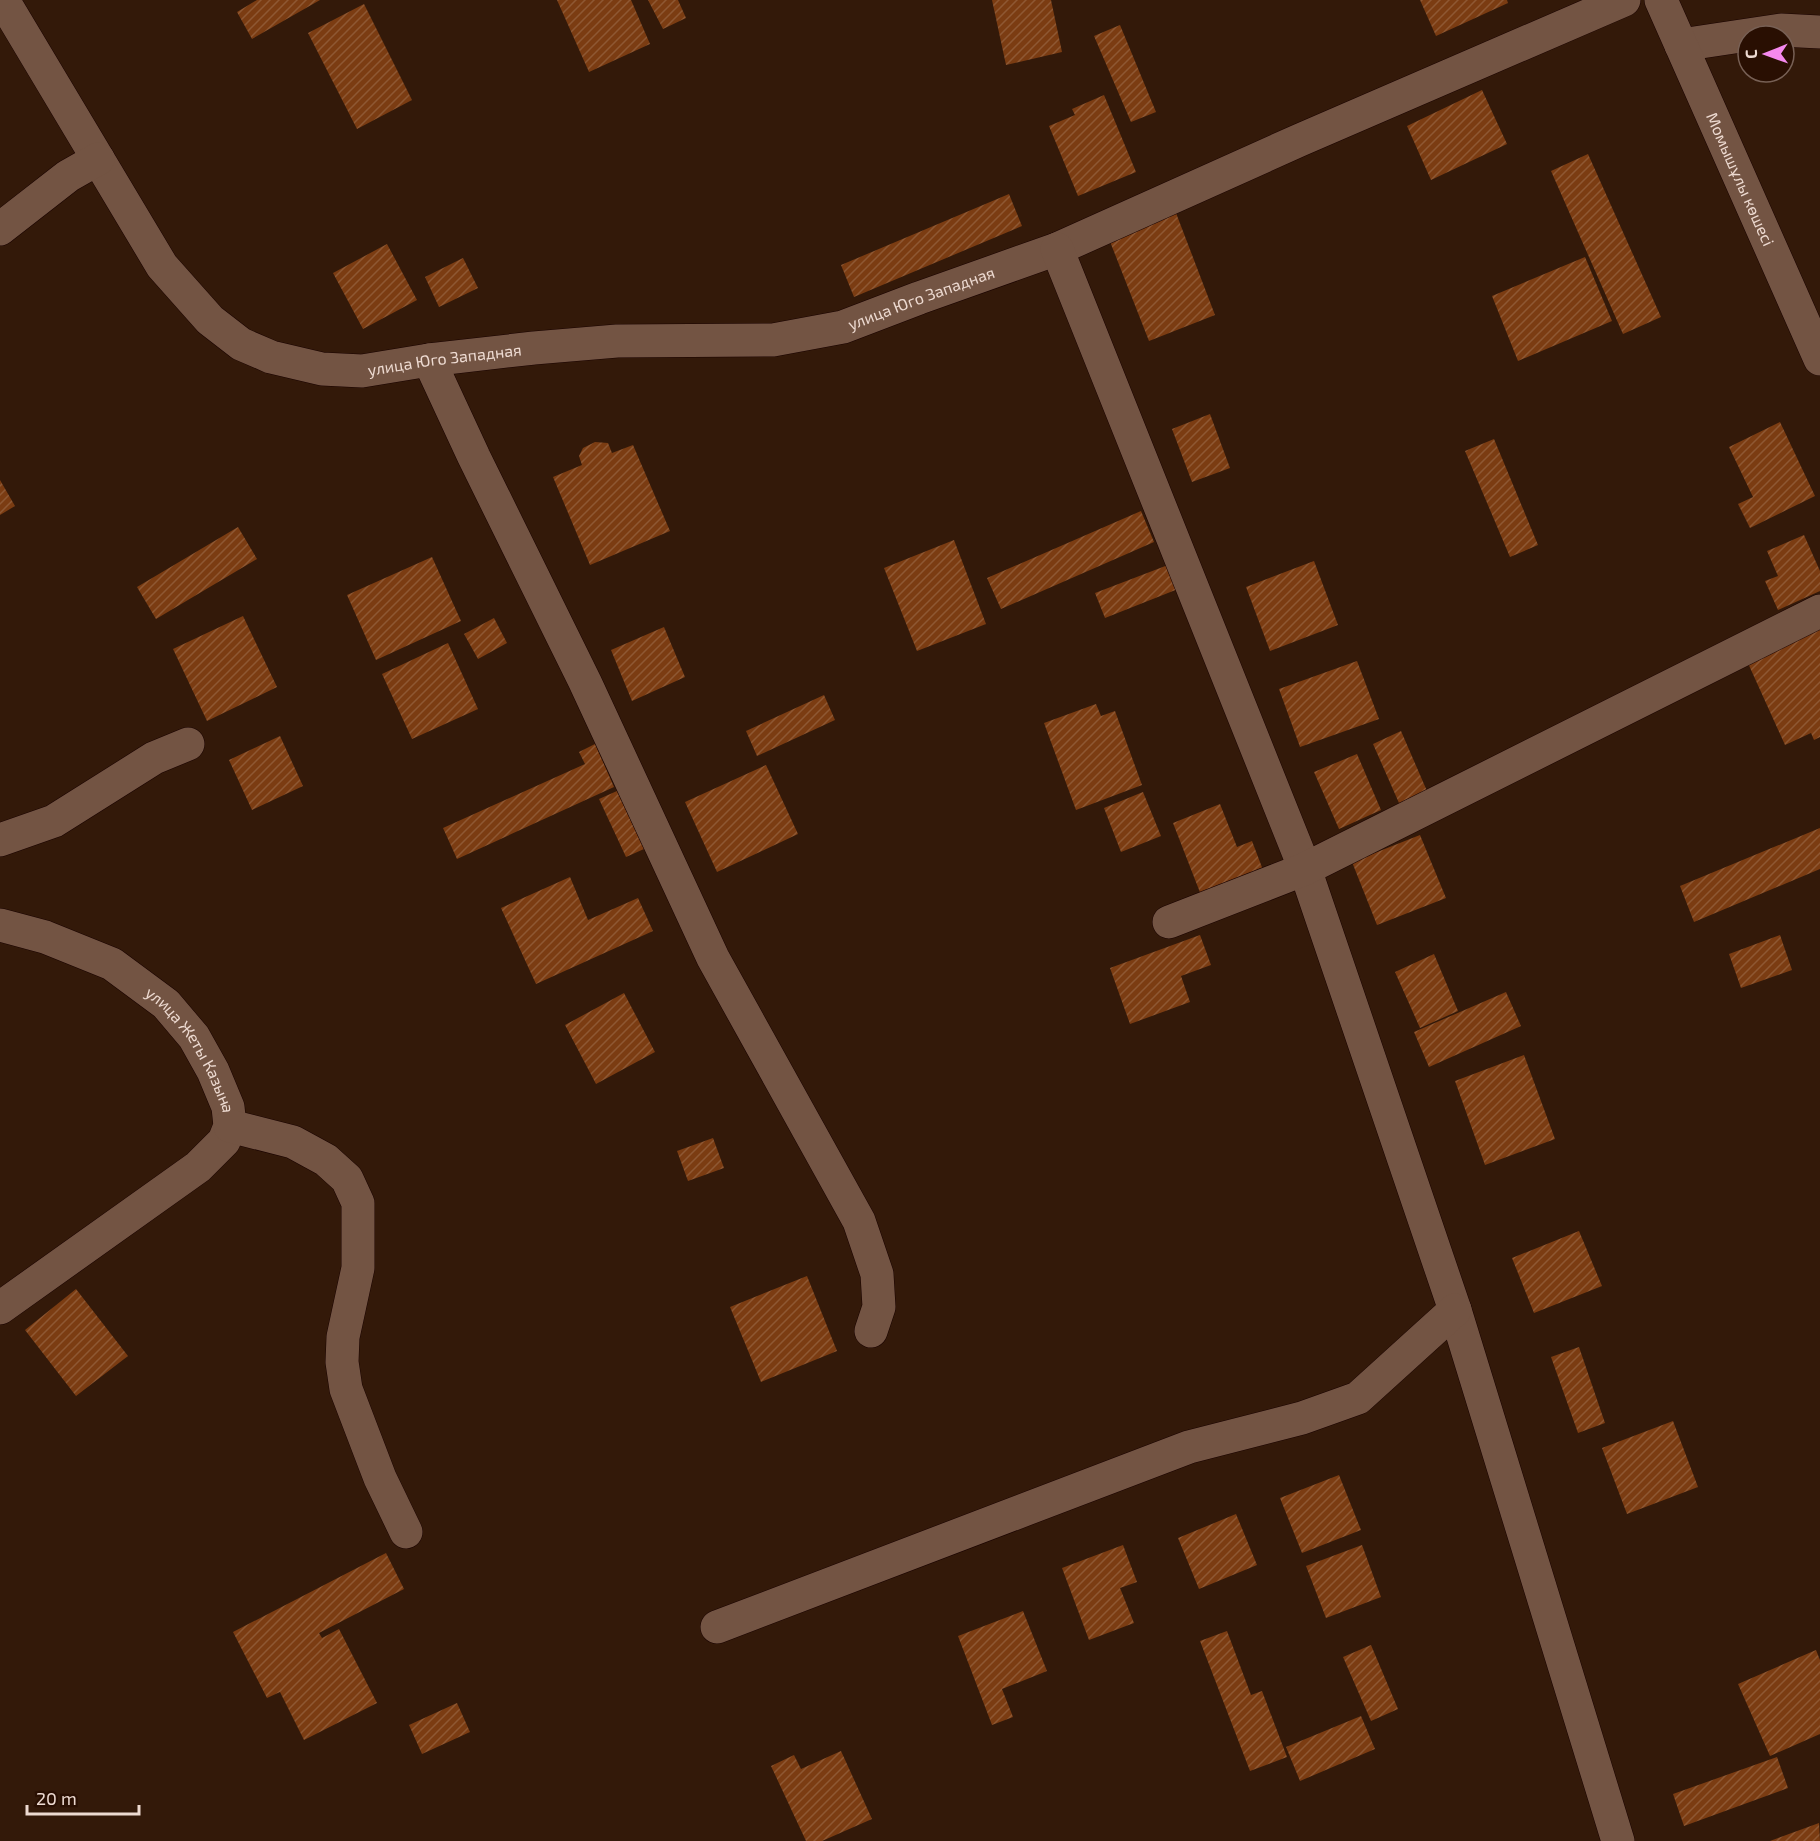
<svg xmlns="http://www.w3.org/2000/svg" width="1820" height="1841" viewBox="0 0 1820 1841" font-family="'Exo 2',sans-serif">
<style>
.building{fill:url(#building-hatch)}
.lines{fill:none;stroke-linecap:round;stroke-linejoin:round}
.minor-casing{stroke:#1a0300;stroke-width:34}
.secondary-casing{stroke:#1a0300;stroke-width:34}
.minor{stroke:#735443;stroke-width:33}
.secondary{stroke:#735443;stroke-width:33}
.labels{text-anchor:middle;stroke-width:6;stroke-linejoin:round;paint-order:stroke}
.street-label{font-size:16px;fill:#eddad1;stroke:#290f02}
</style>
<defs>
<pattern id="building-hatch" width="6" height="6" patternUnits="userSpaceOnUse" patternTransform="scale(1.5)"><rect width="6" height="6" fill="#7b3c12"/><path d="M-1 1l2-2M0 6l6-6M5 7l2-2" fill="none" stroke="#8e5833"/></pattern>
</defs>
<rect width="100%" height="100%" fill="#331909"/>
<!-- building -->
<path class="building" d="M257 0H320L252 39 237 12Z
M557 0H631L650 44 589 72Z
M648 0H678L686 18 663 29Z
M992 0H1051L1062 52 1006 65Z
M1420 0H1507L1508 3 1436 36Z
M364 4 412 100 357 129 308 33Z
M1120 25 1156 112 1131 122 1094 36Z
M1482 90 1507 144 1431 180 1407 126Z
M1104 95 1136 172 1078 196 1049 126 1075 115 1072 109Z
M1588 154 1661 317 1623 334 1551 171Z
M1009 194 1022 226 854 297 841 265Z
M1176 213 1215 315 1149 341 1109 239Z
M387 244 417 300 363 329 333 273Z
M1585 257 1612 321 1518 361 1492 296Z
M463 258 478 288 439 307 425 277Z
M1210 414 1230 468 1192 482 1172 429Z
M1780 422 1815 496 1750 528 1738 504 1753 497 1729 447Z
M1494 439 1538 545 1510 557 1465 451Z
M595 442 608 443 612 453 633 445 670 531 590 565 553 477 582 465 579 456 583 448Z
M0 480 15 506 0 515Z
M1141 511 1154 542 1001 609 987 578Z
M238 527 257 559 156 619 137 587Z
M1804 535 1820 571V591L1778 610 1765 581 1778 576 1767 551Z
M954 540 986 624 917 651 884 568Z
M432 557 461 621 376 660 347 595Z
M1314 561 1338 625 1270 651 1246 587Z
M1168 565 1178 589 1105 618 1095 593Z
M243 616 277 687 207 721 173 649Z
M494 618 507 643 478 659 464 634Z
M664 627 685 677 632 701 611 650Z
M1820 628V737L1814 740 1811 733 1785 745 1747 661Z
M448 643 478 709 412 739 382 674Z
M1357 661 1379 719 1300 747 1279 689Z
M824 695 835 720 757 756 746 731Z
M1096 704 1101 716 1115 711 1142 785 1076 810 1044 723Z
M1401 731 1427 791 1399 803 1373 744Z
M280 736 303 786 252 810 229 760Z
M595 744 614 787 457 859 443 828 585 764 579 752Z
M1357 754 1381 810 1339 829 1314 772Z
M766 765 798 834 717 872 685 802Z
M617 791 644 849 626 857 599 799Z
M1143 792 1161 836 1121 852 1104 808Z
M1220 804 1237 847 1252 841 1263 870 1201 895 1173 823Z
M1820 828V869L1694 922 1680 886Z
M1420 835 1446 898 1377 925 1352 862Z
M570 877 588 920 638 898 653 931 536 984 501 908Z
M1200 935 1211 965 1181 976 1190 1002 1130 1024 1110 968Z
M1780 935 1792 970 1741 988 1729 954Z
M1434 954 1458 1011 1420 1028 1395 972Z
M1506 992 1521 1026 1429 1067 1414 1032Z
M624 993 655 1052 596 1084 565 1025Z
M1524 1055 1555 1139 1485 1165 1455 1081Z
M713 1138 724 1168 688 1181 677 1151Z
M1579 1231 1602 1286 1534 1313 1512 1258Z
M807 1276 837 1351 761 1382 730 1307Z
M76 1289 128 1356 76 1396 25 1330Z
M1579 1347 1605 1423 1578 1433 1551 1357Z
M1673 1421 1698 1487 1627 1514 1602 1448Z
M1339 1475 1361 1530 1302 1553 1280 1498Z
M1236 1514 1257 1565 1199 1589 1178 1538Z
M1123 1545 1137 1582 1120 1588 1134 1623 1089 1640 1062 1568Z
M1362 1545 1381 1597 1326 1618 1306 1566Z
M386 1553 404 1589 319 1633 322 1638 339 1629 377 1703 304 1740 280 1692 267 1698 233 1632Z
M1023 1611 1047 1671 1002 1689 1013 1717 992 1725 958 1636Z
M1227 1631 1251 1695 1262 1691 1287 1757 1250 1771 1200 1641Z
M1371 1645 1398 1709 1371 1721 1343 1657Z
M1816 1650 1820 1660V1734L1770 1756 1738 1684Z
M457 1703 470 1732 422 1754 409 1725Z
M1361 1716 1375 1749 1300 1781 1286 1747Z
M841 1751 872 1819 822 1841H806L771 1766 794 1755 801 1769Z
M1777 1757 1788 1788 1684 1826 1673 1794Z
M1819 1823 1820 1841H1770Z"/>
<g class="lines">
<defs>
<g id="minor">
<path id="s1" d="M3 0 162 266 210 320 241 344 271 357 322 369 362 371 429 360 534 348 617 341 773 340 843 327 919 298 1057 249 1300 140 1624 0"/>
<path d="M1681 45 1781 30 1820 32"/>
<path d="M0 229 68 176 98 159"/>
<path d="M1057 249 1305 869 1455 1310 1618 1841"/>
<path d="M429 360 474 457 585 682 713 958 859 1221 877 1274 879 1307 871 1331"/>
<path d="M0 840 54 821 154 758 188 744"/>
<path d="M1169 922 1305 869 1820 611"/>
<path id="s2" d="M0 925 45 937 112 964 166 1004 194 1037 213 1071 228 1107 230 1126 224 1141 198 1167 0 1308"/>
<path d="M230 1126 293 1142 326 1160 347 1179 358 1203V1268L343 1337 342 1362 346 1389 380 1478 406 1532"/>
<path d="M717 1627 1189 1447 1302 1418 1358 1398 1455 1310"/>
</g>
<g id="secondary">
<path id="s3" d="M1661 0 1820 359"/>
</g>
</defs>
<!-- minor casing -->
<use href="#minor" class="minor-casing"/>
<!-- secondary casing -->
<use href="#secondary" class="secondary-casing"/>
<!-- minor -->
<use href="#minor" class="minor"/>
<!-- secondary -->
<use href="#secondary" class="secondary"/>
</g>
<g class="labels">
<!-- street labels -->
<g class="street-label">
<text dy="6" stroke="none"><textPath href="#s3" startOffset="196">Момышұлы көшесі</textPath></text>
<text dy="6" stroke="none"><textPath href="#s1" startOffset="1114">улица Юго Западная</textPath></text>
<text dy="6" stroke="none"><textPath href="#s1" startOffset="630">улица Юго Западная</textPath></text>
<text dy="6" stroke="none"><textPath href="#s2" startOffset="238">улица Жеты Казына</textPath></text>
</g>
</g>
<!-- north arrow -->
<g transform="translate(1766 54) rotate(269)"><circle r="28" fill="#290f02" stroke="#776055" stroke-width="1.5"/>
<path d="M0-4.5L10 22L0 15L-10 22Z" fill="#f589ee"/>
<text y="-9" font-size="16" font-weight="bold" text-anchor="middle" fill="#eddad1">С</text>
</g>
<!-- scale -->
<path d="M27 1805v9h112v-9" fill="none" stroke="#eddad1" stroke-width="3"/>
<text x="36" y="1805" font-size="18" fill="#eddad1" stroke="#290f02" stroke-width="4.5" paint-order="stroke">20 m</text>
</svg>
